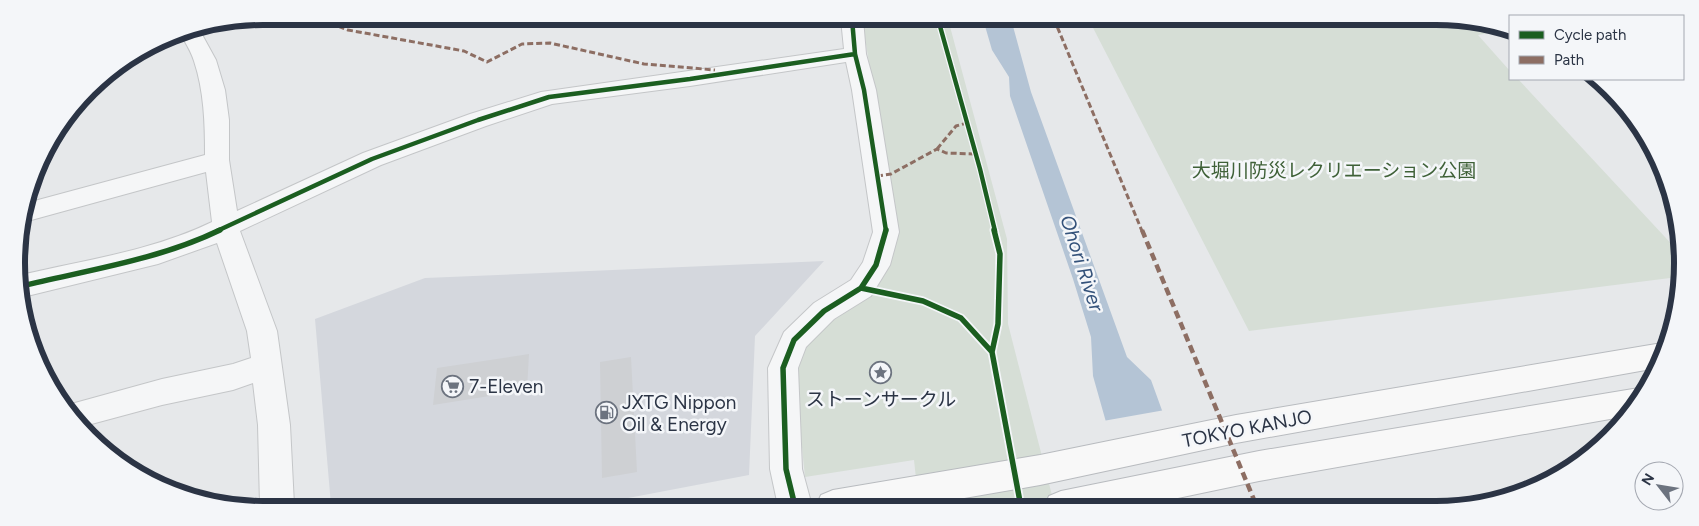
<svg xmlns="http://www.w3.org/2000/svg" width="1699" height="526" viewBox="0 0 1699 526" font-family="Figtree,'Noto Sans JP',sans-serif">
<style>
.built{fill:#d4d7dd}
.green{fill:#d6ded6}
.water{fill:#b4c4d5}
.pier{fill:#e6e8ea}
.building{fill:#ced0d3}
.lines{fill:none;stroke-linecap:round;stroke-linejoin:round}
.minor-casing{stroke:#c4c6c8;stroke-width:2}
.highway-casing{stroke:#b8bbbf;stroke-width:2}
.minor{fill:#f5f6f7;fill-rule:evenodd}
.highway{fill:#f8f8f8;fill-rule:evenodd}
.quiet-far1{stroke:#8d6e63;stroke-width:3;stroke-dasharray:6 3;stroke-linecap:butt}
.quiet{stroke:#8d6e63;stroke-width:4.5;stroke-dasharray:8 4.5;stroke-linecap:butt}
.cycleway-far1-casing{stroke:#f4f6f9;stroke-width:7}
.cycleway-casing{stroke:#f4f6f9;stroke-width:9}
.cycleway-far1{stroke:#1b5e20;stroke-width:4.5}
.cycleway{stroke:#1b5e20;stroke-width:5.5}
.labels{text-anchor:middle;stroke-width:5;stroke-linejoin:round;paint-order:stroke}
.park-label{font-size:19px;fill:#3f6138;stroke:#f4f6f9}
.poi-label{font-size:19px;fill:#2b3445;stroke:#f4f6f9;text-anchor:start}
.street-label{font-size:19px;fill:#2b3445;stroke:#f4f6f9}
.water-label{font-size:20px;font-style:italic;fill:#34527a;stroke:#f4f6f9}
.rim{fill:none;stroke:#2b3445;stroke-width:6}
</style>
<rect width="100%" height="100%" fill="#e6e8ea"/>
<!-- built -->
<path class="built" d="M824 261 755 336 749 475 586 506 331 505 315 319 425 278Z"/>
<!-- green -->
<path class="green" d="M862 19H948L1007 239 1008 324 1055 507 919 506 914 460 805 477 794 368 811 335 855 306 895 226Z
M1089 20 1484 21 1506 30 1478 35 1510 71V79H1518L1678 251V277L1249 331Z"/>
<!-- water -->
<path class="water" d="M983 19H1011L1031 92 1127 357 1151 380 1197 507H1130L1093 376 1091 337 1073 279 1010 96 1009 77 992 50Z"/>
<!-- pier -->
<path class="pier" d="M1165 410 1200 507H1127L1103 421Z"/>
<!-- building -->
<path class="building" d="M529 354 527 390 433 405 437 368Z
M631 357 637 472 602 478 600 362Z"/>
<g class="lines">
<defs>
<path id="minor" d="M841 19H863L866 54 876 90 899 232 890 265 871 296 834 319 806 347 798 368 802 469 812 506H778L770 469 768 368 784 332 814 303 851 280 863 262 873 232 852 90 846 62 690 86 552 104 486 126 381 165 240 231 277 331 290 425 294 505H260L258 425 253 383 233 390 162 405 84 426 64 406 162 379 233 364 251 358 247 331 217 243 158 264 23 297 21 275C85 260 152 251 212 222L206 172 24 222H21L27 203 205 155C205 123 204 91 194 61 191 51 185 42 180 33L199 29 216 60 225 90 229 120V160L237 211 363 153 470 114 541 92 844 49Z"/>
<path id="highway" d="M1662 343 1666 344 1657 368 1236 443 1040 485 918 506H816L821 495 833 490 1040 455 1236 415Z
M1639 388 1647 390 1627 416 1259 481 1135 507H1044L1049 496 1061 491 1259 451Z"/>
</defs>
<!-- minor casing -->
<use href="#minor" class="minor-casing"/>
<!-- highway casing -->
<use href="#highway" class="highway-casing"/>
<!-- minor -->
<use href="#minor" class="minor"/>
<!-- highway -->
<use href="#highway" class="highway"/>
<!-- quiet-far1 -->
<path class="quiet-far1" d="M1054 19 1142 231
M241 21 270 17 324 21 348 30 464 51 487 62 522 44 550 43 644 64 715 70
M174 40 230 23
M937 149 956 126 967 123
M877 176 891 174 937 149 946 153 976 154"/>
<!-- quiet -->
<path class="quiet" d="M1142 230 1257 507"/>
<defs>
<path id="cycleway-far1" d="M852 19 855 54 864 90 886 231
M938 19 980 169 995 231
M217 231 372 159 478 120 549 97 690 79 855 54"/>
<path id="cycleway" d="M994 230 1000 254 998 324 992 352 1021 507
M22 286C88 270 158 260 220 230
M861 288 923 301 961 318 992 352
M795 506 786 469 783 368 794 340 824 311 861 288 876 265 886 230"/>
</defs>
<!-- cycleway-far1 casing -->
<use href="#cycleway-far1" class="cycleway-far1-casing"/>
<!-- cycleway casing -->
<use href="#cycleway" class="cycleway-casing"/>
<!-- cycleway-far1 -->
<use href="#cycleway-far1" class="cycleway-far1"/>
<!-- cycleway -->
<use href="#cycleway" class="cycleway"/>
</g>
<!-- icons -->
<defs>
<symbol id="sight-ring" viewBox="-11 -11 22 22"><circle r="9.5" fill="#f4f6f9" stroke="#6c737f" stroke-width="1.5"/><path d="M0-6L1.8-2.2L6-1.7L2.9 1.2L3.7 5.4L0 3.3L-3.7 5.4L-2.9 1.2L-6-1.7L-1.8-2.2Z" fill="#6c737f"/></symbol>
<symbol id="supermarket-ring" viewBox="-11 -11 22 22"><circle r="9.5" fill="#f4f6f9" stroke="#6c737f" stroke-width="1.5"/><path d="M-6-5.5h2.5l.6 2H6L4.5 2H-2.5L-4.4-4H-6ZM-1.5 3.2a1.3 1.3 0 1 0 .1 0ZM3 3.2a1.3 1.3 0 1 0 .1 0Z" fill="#6c737f"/></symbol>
<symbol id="fuel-ring" viewBox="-11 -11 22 22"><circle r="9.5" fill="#f4f6f9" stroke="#6c737f" stroke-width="1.5"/><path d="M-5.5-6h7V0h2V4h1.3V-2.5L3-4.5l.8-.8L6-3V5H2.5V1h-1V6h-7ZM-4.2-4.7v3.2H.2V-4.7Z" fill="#6c737f"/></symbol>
</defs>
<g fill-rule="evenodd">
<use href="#sight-ring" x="868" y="360" width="25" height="25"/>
<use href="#supermarket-ring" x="440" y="374" width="25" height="25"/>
<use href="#fuel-ring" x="594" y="400" width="25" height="25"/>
</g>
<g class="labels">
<!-- park labels -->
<g class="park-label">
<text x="1334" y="177">大堀川防災レクリエーション公園</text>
</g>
<!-- poi labels -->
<g class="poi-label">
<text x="469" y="393">7-Eleven</text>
<text x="881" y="406" text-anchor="middle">ストーンサークル</text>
<text x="622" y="409">JXTG Nippon<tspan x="622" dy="22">Oil &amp; Energy</tspan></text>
</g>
<!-- street labels -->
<g class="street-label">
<text transform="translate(1247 428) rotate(-11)" y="7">TOKYO KANJO</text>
</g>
<!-- water labels -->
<g class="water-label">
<text transform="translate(1082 263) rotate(72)" y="7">Ohori River</text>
</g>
</g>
<!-- crop -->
<path d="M0 0H1699V526H0ZM263 25H1436A238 238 0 0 1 1674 263V263A238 238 0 0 1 1436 501H263A238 238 0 0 1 25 263V263A238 238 0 0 1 263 25Z" fill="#f4f6f9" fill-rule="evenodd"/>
<path class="rim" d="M263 25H1436A238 238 0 0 1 1674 263V263A238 238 0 0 1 1436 501H263A238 238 0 0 1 25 263V263A238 238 0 0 1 263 25Z"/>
<!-- legend -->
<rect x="1509" y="15" width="175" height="65" fill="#f4f6f9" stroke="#a4a8b1"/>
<rect x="1519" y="31" width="25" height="8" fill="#1b5e20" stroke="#a4a8b1"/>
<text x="1554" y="40" font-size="15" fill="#2b3445">Cycle path</text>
<rect x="1519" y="56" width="25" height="8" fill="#8d6e63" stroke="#a4a8b1"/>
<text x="1554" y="65" font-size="15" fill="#2b3445">Path</text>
<!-- north arrow -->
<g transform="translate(1659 486) rotate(301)"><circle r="24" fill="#f4f6f9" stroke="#a4a8b1"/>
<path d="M0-4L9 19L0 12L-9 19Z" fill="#6c737f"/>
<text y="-8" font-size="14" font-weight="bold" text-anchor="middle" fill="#2b3445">N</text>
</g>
</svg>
